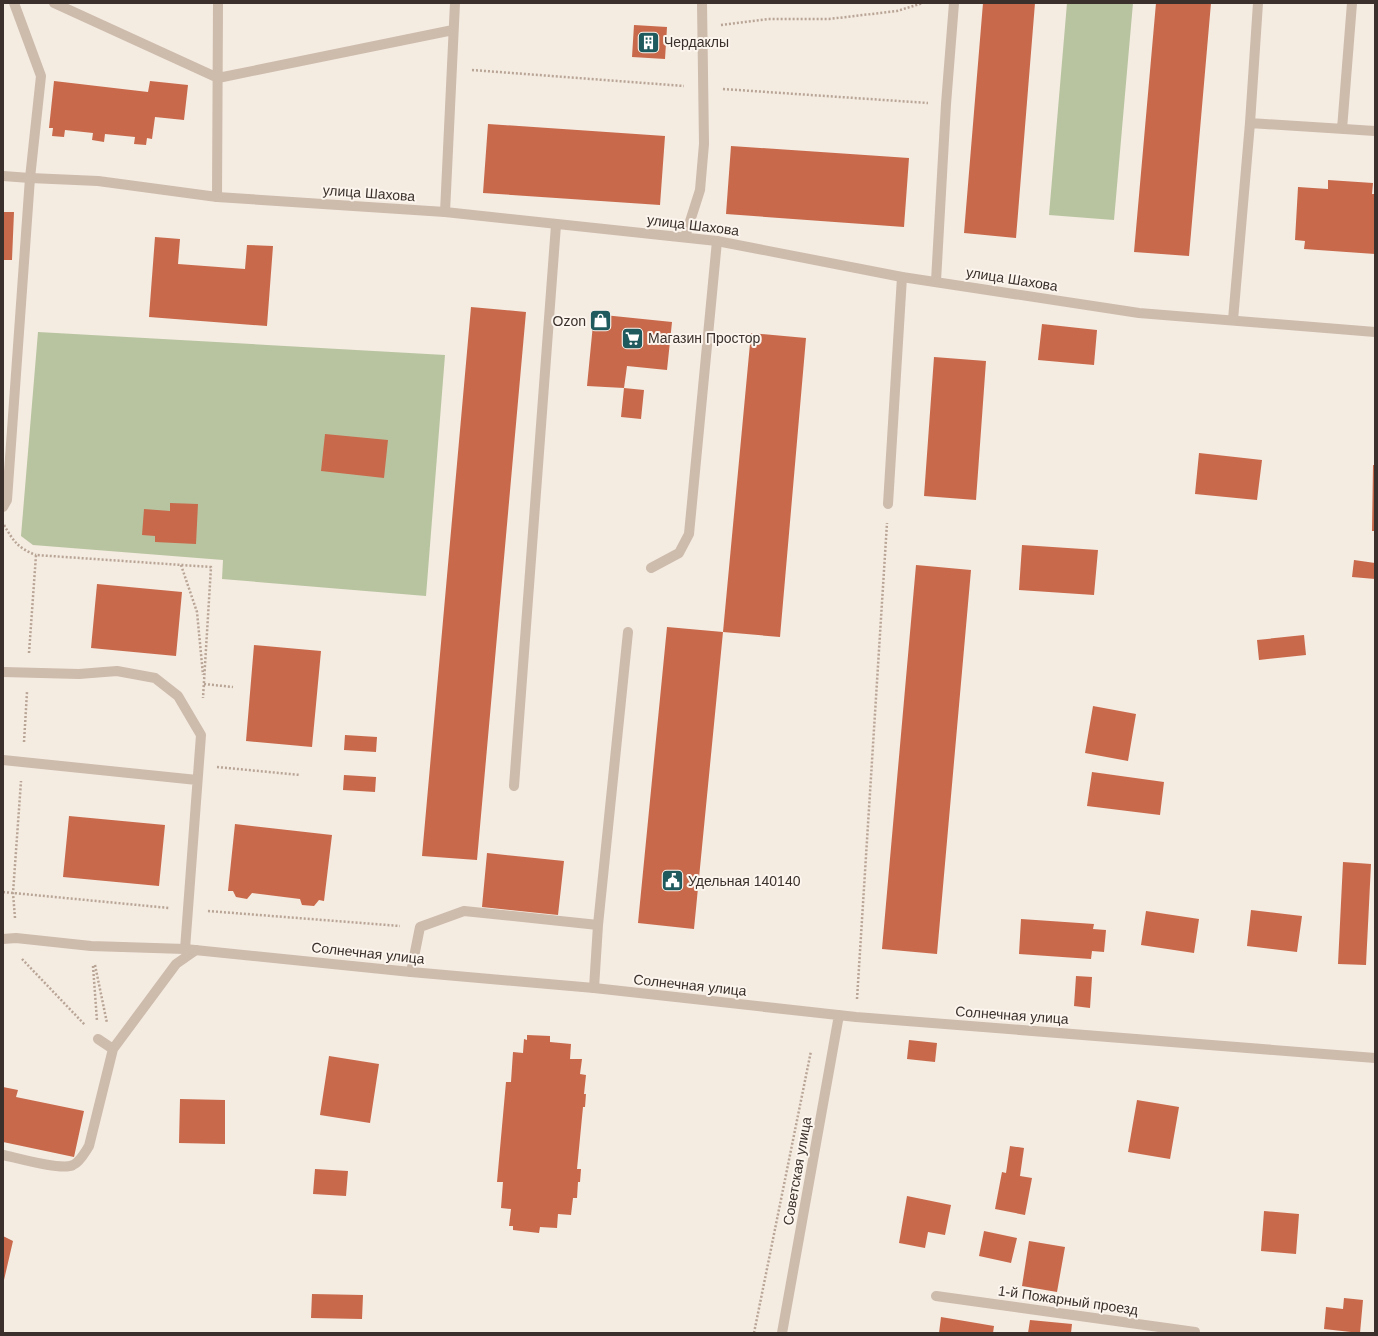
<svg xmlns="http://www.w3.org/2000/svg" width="1378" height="1336" viewBox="0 0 1378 1336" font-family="Helvetica,sans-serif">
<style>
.green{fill:#b8c4a0}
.building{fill:#c8694b}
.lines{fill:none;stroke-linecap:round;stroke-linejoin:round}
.path{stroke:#b9a596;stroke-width:2.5;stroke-dasharray:2 2;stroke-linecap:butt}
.service{stroke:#cdbbac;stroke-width:10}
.minor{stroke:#cdbbac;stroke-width:10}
.labels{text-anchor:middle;stroke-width:4;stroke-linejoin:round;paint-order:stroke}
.poi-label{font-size:14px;fill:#3b302b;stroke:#fbf5ee;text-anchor:start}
.street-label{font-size:14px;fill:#3b302b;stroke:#fbf5ee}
</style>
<rect width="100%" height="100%" fill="#f4ebe1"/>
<!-- green -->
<path class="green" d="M1067 3H1133L1114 220 1049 215Z
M38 332 445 355 426 596 222 579 223 560 33 545 21 536Z"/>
<!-- building -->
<path class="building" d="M983 3H1035L1016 238 964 233Z
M1156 3H1211L1189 256 1134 252Z
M634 25 667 27 665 59 632 57Z
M54 81 148 92 150 81 188 85 184 120 155 117 152 139 147 138 146 145 134 144 135 137 105 134 104 142 92 140 93 133 65 130 64 137 52 136 53 128H49Z
M488 124 665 136 660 205 483 193Z
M731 146 909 158 904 227 726 214Z
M1328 180 1373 183 1372 194H1375V254L1304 249 1305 241 1295 240 1298 187 1328 189Z
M3 212H14L12 260H3Z
M155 237 180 239 178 264 245 269 247 245 273 246 267 326 149 317Z
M471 307 526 312 477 860 422 856Z
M594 314 672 322 667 370 627 366 624 388 587 386Z
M1042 324 1097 330 1094 365 1038 360Z
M751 333 806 338 780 637 723 632 694 929 638 923 667 627 723 632Z
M934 357 986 361 976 500 924 496Z
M624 388 644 390 641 419 621 417Z
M325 434 388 440 384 478 321 471Z
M1199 453 1262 460 1257 500 1195 494Z
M1373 465H1375V531H1372Z
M170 503 198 504 196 544 155 542V536L142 535 144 509 170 511Z
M1022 545 1098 550 1094 595 1019 590Z
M1354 560 1375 563V579L1352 577Z
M916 565 971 570 937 954 882 949Z
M97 584 182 592 176 656 91 648Z
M1304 635 1306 655 1259 660 1257 640Z
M254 645 321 651 312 747 246 741Z
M1093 706 1136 714 1128 761 1085 753Z
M345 735 377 737 376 752 344 750Z
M1092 772 1164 782 1160 815 1087 806Z
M344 775 376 777 375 792 343 790Z
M69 816 165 825 159 886 63 877Z
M235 824 332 835 324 901 319 900 314 906 302 905 300 899 252 893 247 899 236 897 233 891H228Z
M487 853 564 861 558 915 482 907Z
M1343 862 1371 864 1366 965 1338 964Z
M1251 910 1302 916 1297 952 1247 946Z
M1146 911 1199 919 1194 953 1141 945Z
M1021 919 1094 924 1093 929 1106 930 1104 952 1092 951 1091 959 1019 954Z
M1076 976 1092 977 1090 1008 1074 1006Z
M527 1035 550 1036V1042L571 1044 570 1059H582L580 1074 586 1075 584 1094H586L585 1107H583L577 1169H581L580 1182H578L577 1198H573L571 1215 558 1214 557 1228 540 1227 539 1233 513 1230V1226H509L511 1209 501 1208 503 1182H497L506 1082H511L513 1052 523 1053 524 1039 527 1040Z
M909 1040 937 1043 935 1062 907 1059Z
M329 1056 379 1064 370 1123 320 1115Z
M3 1087 18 1090 16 1097 84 1111 74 1157 3 1142Z
M180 1099 225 1100V1144L179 1143Z
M1137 1100 1179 1107 1170 1159 1128 1152Z
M1010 1146 1024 1148 1020 1176 1032 1178 1025 1215 995 1209 1002 1172 1006 1173Z
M315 1169 348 1171 346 1196 313 1194Z
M907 1196 951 1205 945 1235 928 1232 925 1248 899 1243Z
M1264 1211 1299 1214 1296 1254 1261 1251Z
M984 1231 1017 1238 1011 1263 979 1256Z
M3 1236 13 1241 4 1280H3Z
M1029 1241 1065 1247 1057 1292 1022 1286Z
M312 1294 363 1295 362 1319 311 1318Z
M1344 1298 1363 1300 1360 1333 1324 1329 1326 1307 1343 1309Z
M941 1317 994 1326 993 1333H939Z
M1030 1320 1072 1324 1071 1333H1028Z"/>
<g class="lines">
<!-- path -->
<path class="path" d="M721 25 768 19H829L897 11 923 3
M472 70 684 86
M723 89 928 103
M4 525C14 542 18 548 36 555
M181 565 197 612 203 675
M29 653 36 555 211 567 203 698
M204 684 233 687
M24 742 27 692
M217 767 300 775
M3 892 169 908
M208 911 400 926
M15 918 13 893 21 781
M22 959 85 1025
M95 965 107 1023
M93 966 97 1021
M857 999 887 523
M754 1333 811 1051"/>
<!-- service -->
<path class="service" d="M54 3 218 78 453 30
M1250 123 1375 131
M1342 129 1352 3
M217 197 218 3
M445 212 455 3
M685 237 700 190 704 144 702 3
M936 281 946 104 954 3
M1233 320 1250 123 1258 3
M888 504 902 277
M3 507 7 500 30 178 41 76 14 3
M651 568 679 553 689 534 717 241
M3 672 79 674 117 671 155 678 178 696 201 735 185 949
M3 760 197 780
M514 786 556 225
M598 925 628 632
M411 972 420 927 464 911 598 925 594 988
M98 1039 113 1049
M3 1155C17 1158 62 1171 73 1165 80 1162 85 1152 89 1146L113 1049 176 964 196 950
M936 1296 1195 1332V1333"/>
<!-- minor -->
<path class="minor" d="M3 176 30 178 98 181 217 197 445 212 717 241 902 277 1139 313 1375 332
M3 939 16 938 91 946 185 949 411 972 594 988 856 1017 1375 1058
M782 1333 839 1015"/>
</g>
<!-- icons -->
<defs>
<symbol id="building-square" viewBox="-11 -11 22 22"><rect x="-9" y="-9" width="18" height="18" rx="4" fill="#1f5a5e" stroke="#fbf5ee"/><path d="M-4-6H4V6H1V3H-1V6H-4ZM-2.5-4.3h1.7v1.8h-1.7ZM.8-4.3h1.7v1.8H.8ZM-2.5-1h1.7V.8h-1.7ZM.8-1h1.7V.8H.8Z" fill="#fff"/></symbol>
<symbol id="shop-square" viewBox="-11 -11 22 22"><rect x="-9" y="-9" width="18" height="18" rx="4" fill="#1f5a5e" stroke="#fbf5ee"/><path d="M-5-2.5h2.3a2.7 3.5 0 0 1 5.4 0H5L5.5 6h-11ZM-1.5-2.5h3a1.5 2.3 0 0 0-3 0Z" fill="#fff"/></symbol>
<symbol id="supermarket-square" viewBox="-11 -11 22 22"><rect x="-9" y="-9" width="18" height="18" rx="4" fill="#1f5a5e" stroke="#fbf5ee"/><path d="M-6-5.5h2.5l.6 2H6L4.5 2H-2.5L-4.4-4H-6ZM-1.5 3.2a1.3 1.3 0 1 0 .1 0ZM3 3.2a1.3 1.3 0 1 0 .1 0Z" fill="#fff"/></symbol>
<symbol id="civic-square" viewBox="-11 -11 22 22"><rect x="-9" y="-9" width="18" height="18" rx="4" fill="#1f5a5e" stroke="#fbf5ee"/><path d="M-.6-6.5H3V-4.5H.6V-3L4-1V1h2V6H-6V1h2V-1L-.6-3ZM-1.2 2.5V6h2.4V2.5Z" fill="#fff"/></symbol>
</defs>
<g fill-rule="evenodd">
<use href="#building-square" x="636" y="30" width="25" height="25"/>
<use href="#shop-square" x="588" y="308" width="25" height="25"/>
<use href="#supermarket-square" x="620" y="326" width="25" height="25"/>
<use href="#civic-square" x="660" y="868" width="25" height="25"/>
</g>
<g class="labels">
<!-- poi labels -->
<g class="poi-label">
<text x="664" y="47">Чердаклы</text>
<text x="586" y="326" text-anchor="end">Ozon</text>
<text x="648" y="343">Магазин Простор</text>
<text x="688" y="886">Удельная 140140</text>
</g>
<!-- street labels -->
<g class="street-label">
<text transform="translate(369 193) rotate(4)" y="5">улица Шахова</text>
<text transform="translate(693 225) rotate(7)" y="5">улица Шахова</text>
<text transform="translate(1012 279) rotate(9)" y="5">улица Шахова</text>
<text transform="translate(368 953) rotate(6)" y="5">Солнечная улица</text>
<text transform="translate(690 985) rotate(6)" y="5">Солнечная улица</text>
<text transform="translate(1012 1015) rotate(4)" y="5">Солнечная улица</text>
<text transform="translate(797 1171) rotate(-80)" y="5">Советская улица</text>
<text transform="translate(1068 1300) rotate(8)" y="5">1-й Пожарный проезд</text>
</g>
</g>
<!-- border -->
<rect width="1378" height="1336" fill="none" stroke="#3b302b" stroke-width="8"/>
</svg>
